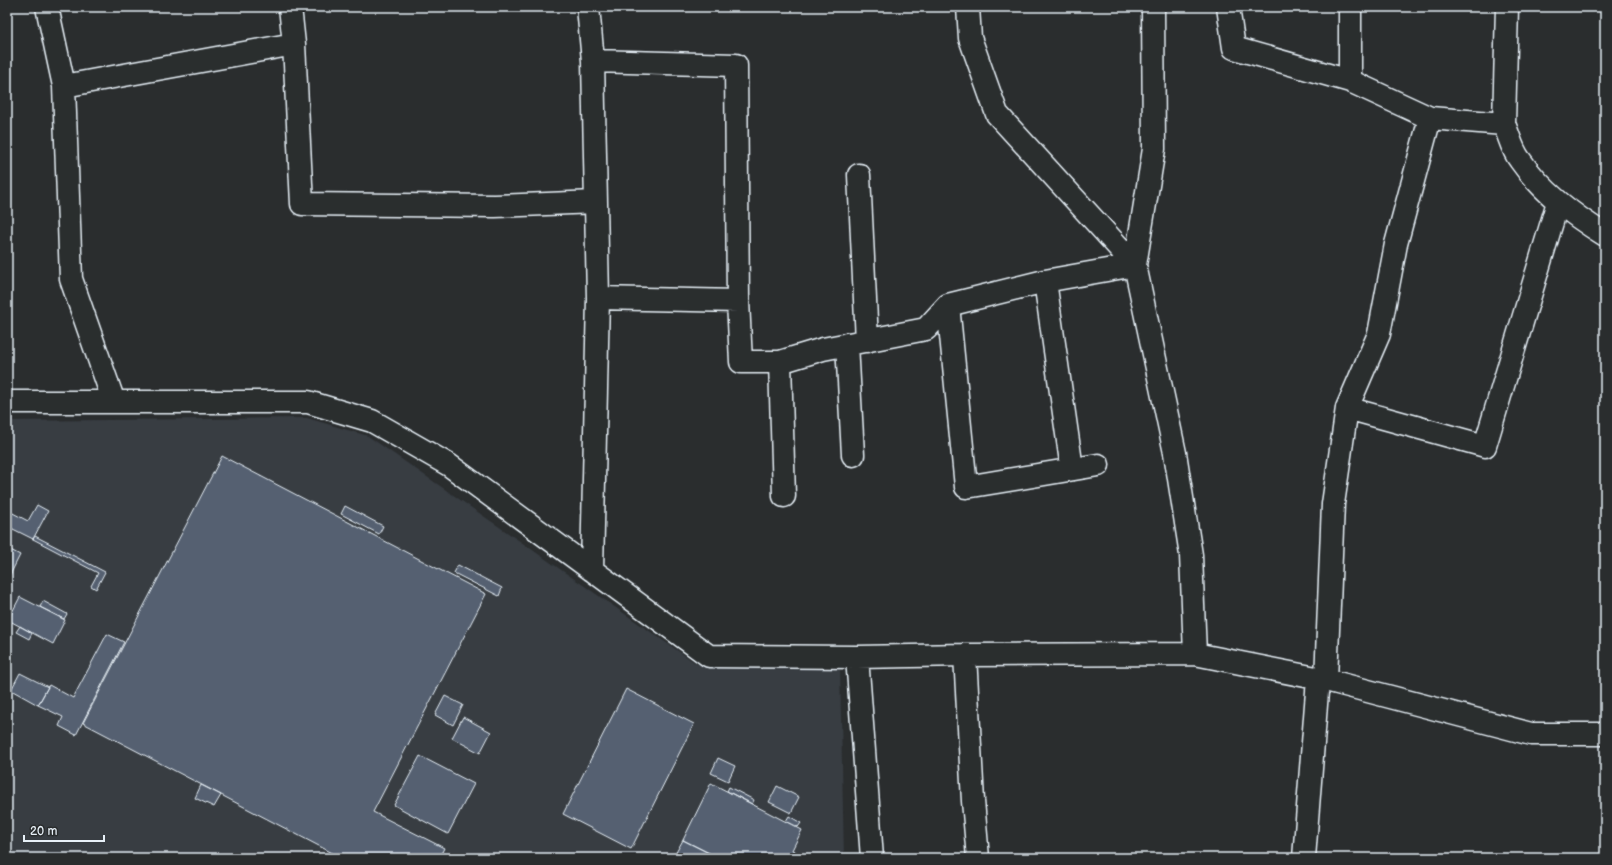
<svg xmlns="http://www.w3.org/2000/svg" width="1612" height="865" viewBox="0 0 1612 865" font-family="'Balsamiq Sans',sans-serif">
<style>
.built{fill:#373c42}
.building{fill:#556071;stroke:#e8f1f8}
.lines{fill:none;stroke-linecap:round;stroke-linejoin:round}
.minor-casing{stroke:#e8f1f8;stroke-width:25}
.minor{stroke:#2a2d2e;stroke-width:22}
</style>
<rect width="100%" height="100%" fill="#2a2d2e"/>
<filter id="ink" filterUnits="userSpaceOnUse"><feTurbulence type="fractalNoise" baseFrequency=".025" numOctaves="2"/><feDisplacementMap in="SourceGraphic" scale="8" xChannelSelector="R" yChannelSelector="G"/><feConvolveMatrix kernelMatrix="1 2 1 2 8 2 1 2 1" color-interpolation-filters="sRGB"/></filter>
<g filter="url(#ink)">
<!-- built -->
<path class="built" d="M307 418 368 436 697 664 840 667 844 858H7V421Z"/>
<!-- building -->
<path class="building" d="M222 456 486 594 373 812 444 848 439 858H342L83 723Z
M37 505 48 511 33 539 7 526V510L28 521Z
M345 506 383 526 379 534 341 514Z
M35 536 105 572 96 589 91 586 98 573 33 539Z
M7 548 20 555 10 575 7 573Z
M458 565 502 588 499 596 454 573Z
M20 597 65 620 53 644 8 620Z
M43 601 67 614 64 619 40 607Z
M20 626 32 633 29 639 16 632Z
M107 634 124 642 76 735 59 726 63 717 38 705 49 685 73 698Z
M20 673 48 687 38 705 11 690Z
M626 689 694 724 631 849 563 814Z
M445 696 463 705 453 725 435 715Z
M463 717 491 732 480 753 452 738Z
M420 756 474 784 448 834 394 805Z
M718 758 735 766 728 781 711 773Z
M711 783 802 830 792 850 796 852 793 858H719L683 840Z
M201 785 221 795 214 807 195 798Z
M777 786 799 797 791 813 769 802Z
M729 787 754 800 752 804 727 791Z
M789 816 801 823 798 827 786 821Z
M683 840 719 858H673Z"/>
<g class="lines">
<defs>
<path id="minor" d="M47 7 64 86 294 44
M290 7 294 44 302 204 495 206 596 202
M588 7 593 61 598 298 592 570
M968 7 970 38 997 114 1135 265
M1153 7 1154 149 1135 265 1175 453 1191 555 1195 654
M1228 7 1234 48 1350 81 1430 118 1504 124C1509 135 1512 150 1520 160 1542 192 1573 215 1605 235
M1350 7V81
M593 61 736 65 738 301 741 362H780L823 349 926 329 948 305 1045 281 1135 265
M64 86 71 279 114 402
M1504 124 1507 7
M859 175 867 341
M1045 281 1072 469
M598 298 738 301
M948 305 966 487 1098 465
M847 344 853 455
M780 362 784 496
M7 402H308L372 421 449 465 709 656 857 657 965 655 1195 654 1326 680 1531 734H1605
M1347 408 1485 446 1558 202
M965 655 973 801 978 858
M857 657 872 858
M1326 680 1333 504 1347 408 1379 334 1396 244 1430 118
M1304 858 1318 679"/>
</defs>
<!-- minor casing -->
<use href="#minor" class="minor-casing"/>
<!-- minor -->
<use href="#minor" class="minor"/>
</g>
</g>
<!-- margin -->
<rect width="1612" height="865" fill="none" stroke="#2a2d2e" stroke-width="24"/>
<rect x="12" y="12" width="1588" height="841" fill="none" stroke="#e8f1f8" stroke-width="1.5" filter="url(#ink)"/>
<!-- scale -->
<path d="M24 835v6h80v-6" fill="none" stroke="#e8f1f8" stroke-width="2"/>
<text x="30" y="835" font-size="12" fill="#e8f1f8" stroke="#2a2d2e" stroke-width="3" paint-order="stroke">20 m</text>
</svg>
